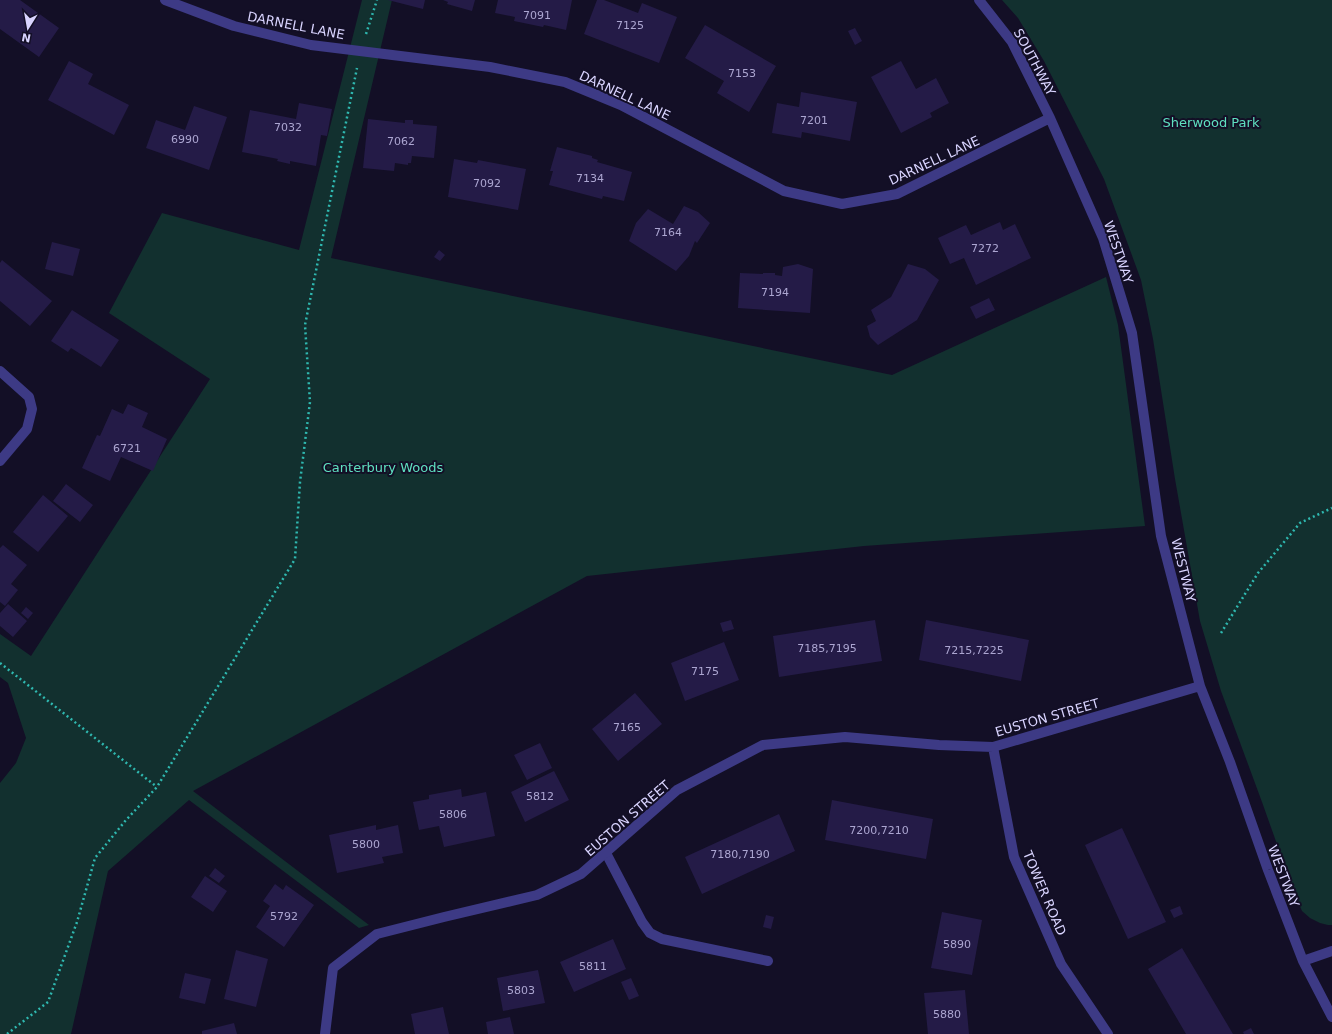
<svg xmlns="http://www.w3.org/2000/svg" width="1332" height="1034" viewBox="0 0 1332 1034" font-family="'DejaVu Sans',sans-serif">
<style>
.green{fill:#12302f}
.building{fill:#241b47}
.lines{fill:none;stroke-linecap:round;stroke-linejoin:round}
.path{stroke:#2fb8b0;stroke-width:2.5;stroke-dasharray:2 3;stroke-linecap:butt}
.lane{stroke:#3d3a85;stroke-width:10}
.street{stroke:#3d3a85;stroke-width:10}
.labels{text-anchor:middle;stroke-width:4;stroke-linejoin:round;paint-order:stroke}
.number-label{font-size:11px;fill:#aca6d1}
.street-label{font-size:13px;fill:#d9d4ff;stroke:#130f26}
.park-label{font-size:13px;fill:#5fe0c0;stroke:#130f26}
</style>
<rect width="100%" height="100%" fill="#130f26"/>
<!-- green -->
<path class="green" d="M362 0H392L331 258 892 375 1106 277 1118 325 1145 526 864 546 587 576 193 791 369 925 359 928 189 800 108 871 71 1034H0V783L16 763 26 738 8 683 0 677V634L31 656 210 379 109 313 162 213 299 250Z
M1002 0H1332V925H1328L1320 923 1310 918 1302 911 1295 895 1262 802 1221 691 1200 621 1175 479 1153 339 1141 280 1104 179 1044 61 1018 18Z"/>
<!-- building -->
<path class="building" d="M0 0H20L59 28 39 57 0 29Z
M388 0H425L423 9Z
M443 0H475L472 11 447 4 448 2Z
M498 0H572L566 30 544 25 543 27 514 21 515 17 495 13Z
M597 0H604L638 13 642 3 677 17 659 63 584 34Z
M705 25 776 66 749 112 717 93 724 81 685 58Z
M855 28 862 41 855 45 848 31Z
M69 61 93 74 88 84 129 105 114 135 48 100Z
M901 61 916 89 936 78 949 103 930 113 932 117 901 133 871 77Z
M801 92 857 102 850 141 802 132 801 138 772 133 777 103 799 107Z
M299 103 332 109 327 136 321 135 316 166 290 161V164L277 161 278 159 242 152 250 110 296 119Z
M194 106 227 117 209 170 146 148 156 120 185 130Z
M368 119 405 123V120H413V124L437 126 434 158 412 156 411 163H408V165L395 163 394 171 363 168Z
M557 147 592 156V158L598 160 597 162 632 172 624 201 603 196 602 199 549 185 553 171H550Z
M454 159 477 163 478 160 526 169 518 210 448 197Z
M684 206 698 212 710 223 697 243 695 241 689 256 676 271 629 241 636 223 648 209 673 224Z
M1000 222 1003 230 1015 224 1031 258 976 285 964 258 950 264 938 238 966 225 971 235Z
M52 242 80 249 73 276 45 269Z
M439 250 445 255 440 261 434 257Z
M2 260 52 301 30 326 0 301V263Z
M798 264 813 269 810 313 738 308 740 273 763 274V273H775V275L782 276 783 267Z
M908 264 925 269 939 280 917 320 878 345 870 337 867 326 876 321 871 310 891 297Z
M989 298 995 310 976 319 970 307Z
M72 310 119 340 101 367 71 348 68 352 51 341Z
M128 404 148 413 142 427 167 439 153 471 121 457 110 481 82 468 97 435 100 436 112 409 123 414Z
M66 484 93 505 80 522 53 501Z
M43 495 68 516 38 552 13 532Z
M3 545 27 565 11 584 18 590 5 606 0 602V548Z
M8 604 27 621 13 637 0 626V613Z
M26 607 33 613 28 619 21 613Z
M731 620 734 629 723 632 720 623Z
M875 620 882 661 779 677 773 636Z
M926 620 1029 640 1021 681 919 660Z
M724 642 739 680 685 701 671 663Z
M635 693 662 724 618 761 592 729Z
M540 743 552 768 527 780 514 755Z
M554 771 569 800 525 822 511 792Z
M461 789 462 797 486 792 495 836 444 847 439 826 419 830 413 802 429 799V795Z
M832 800 933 819 926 859 825 840Z
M779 814 795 851 702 894 685 857Z
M376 825V830L398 825 403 853 382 857 384 863 337 873 329 835Z
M1122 828 1166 922 1128 939 1085 845Z
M215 868 225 876 219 883 209 876Z
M205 876 227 891 213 912 191 897Z
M275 884 283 890 286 885 314 905 284 947 256 927 270 906 263 901Z
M1180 906 1183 914 1174 918 1170 910Z
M942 912 982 920 972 975 931 968Z
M766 915 774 917 771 929 763 927Z
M613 939 626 969 574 992 560 962Z
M1182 948 1233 1034H1186L1148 969Z
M236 950 268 959 256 1007 224 999Z
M538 970 545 1003 503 1011 497 978Z
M185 973 211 979 205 1004 179 998Z
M631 978 639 996 629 1000 621 982Z
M965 990 969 1034H928L924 993Z
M443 1007 449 1034H415L411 1014Z
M510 1017 514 1034H488L486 1022Z
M234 1023 237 1034H202V1031Z
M1251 1028 1254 1034H1244L1243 1032Z"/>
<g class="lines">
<!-- path -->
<path class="path" d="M366 34 377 0
M1221 633 1258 573 1300 523 1332 508
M0 663 157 787
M7 1034 48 1002 77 922 95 858 126 820 157 787 295 559 300 482 310 402 305 325 357 68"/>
<!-- lane -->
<path class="lane" d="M606 853 642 922 650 933 662 939 768 961"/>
<!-- street -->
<path class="street" d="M165 0 234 26 311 45 490 67 565 82 621 105 784 191 842 204 897 194 1050 118
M979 0 1012 42 1050 118 1103 238 1132 333 1161 536 1200 686 1230 762 1268 870 1303 961 1332 1017
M0 371 29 397 32 409 27 429 0 461
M993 747 1014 857 1061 964 1108 1034
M1303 961 1332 951
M325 1034 333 968 377 934 444 917 537 895 581 874 677 790 763 745 845 737 939 745 993 747 1200 686"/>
</g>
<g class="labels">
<!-- number labels -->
<g class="number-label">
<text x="537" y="19">7091</text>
<text x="630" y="29">7125</text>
<text x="742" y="77">7153</text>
<text x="814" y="124">7201</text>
<text x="288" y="131">7032</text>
<text x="185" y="143">6990</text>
<text x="401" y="145">7062</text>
<text x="590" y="182">7134</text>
<text x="487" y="187">7092</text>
<text x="668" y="236">7164</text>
<text x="985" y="252">7272</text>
<text x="775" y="296">7194</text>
<text x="127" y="452">6721</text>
<text x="827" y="652">7185,7195</text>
<text x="974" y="654">7215,7225</text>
<text x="705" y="675">7175</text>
<text x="627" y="731">7165</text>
<text x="540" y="800">5812</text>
<text x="453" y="818">5806</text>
<text x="879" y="834">7200,7210</text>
<text x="366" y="848">5800</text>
<text x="740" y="858">7180,7190</text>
<text x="284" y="920">5792</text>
<text x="957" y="948">5890</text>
<text x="593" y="970">5811</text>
<text x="521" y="994">5803</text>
<text x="947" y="1018">5880</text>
</g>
<!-- street labels -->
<g class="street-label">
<text transform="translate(296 25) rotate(11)" y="5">DARNELL LANE</text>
<text transform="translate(1035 62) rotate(62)" y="5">SOUTHWAY</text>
<text transform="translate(625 95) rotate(25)" y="5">DARNELL LANE</text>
<text transform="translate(934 160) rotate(-25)" y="5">DARNELL LANE</text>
<text transform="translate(1119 252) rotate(71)" y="5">WESTWAY</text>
<text transform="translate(1184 570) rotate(76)" y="5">WESTWAY</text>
<text transform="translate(1047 717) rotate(-16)" y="5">EUSTON STREET</text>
<text transform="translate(627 818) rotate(-41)" y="5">EUSTON STREET</text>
<text transform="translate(1284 876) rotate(69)" y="5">WESTWAY</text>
<text transform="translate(1045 893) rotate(67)" y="5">TOWER ROAD</text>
</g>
<!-- park labels -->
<g class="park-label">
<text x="1211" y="127">Sherwood Park</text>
<text x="383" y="472">Canterbury Woods</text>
</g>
</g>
<!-- north arrow -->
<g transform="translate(28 28) rotate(191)" stroke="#130f26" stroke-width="3" paint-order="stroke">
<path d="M0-3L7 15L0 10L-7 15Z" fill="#d9d4ff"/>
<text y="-6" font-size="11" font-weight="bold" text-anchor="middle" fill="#d9d4ff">N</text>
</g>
</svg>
